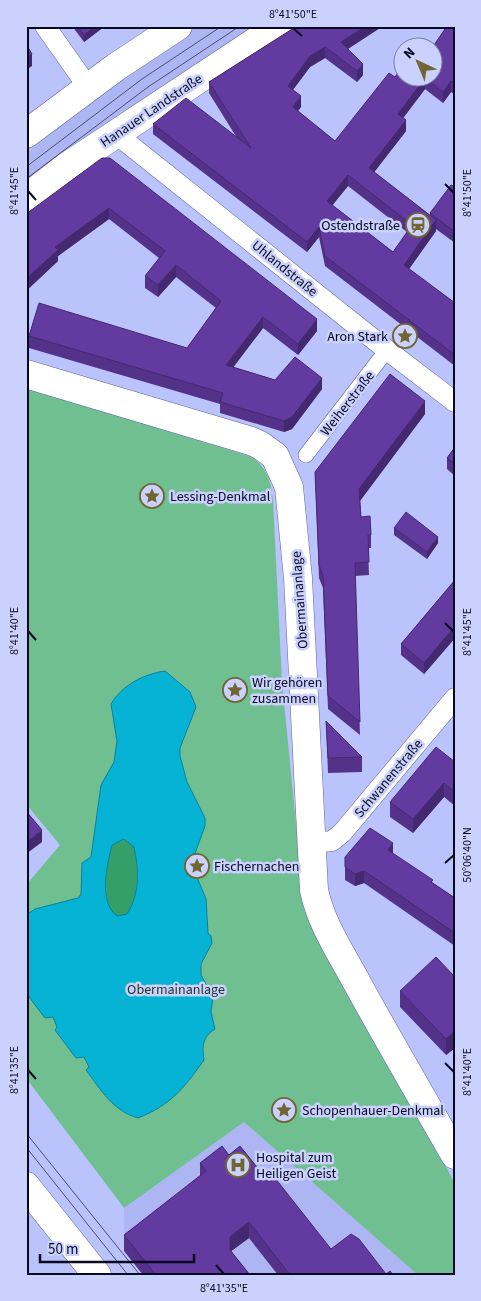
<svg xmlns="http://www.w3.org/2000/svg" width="481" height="1301" viewBox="0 0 481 1301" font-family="'Source Sans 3',sans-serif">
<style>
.built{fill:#adb6f3}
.green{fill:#70bf91}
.forest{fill:#359f6a}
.water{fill:#07b3d5;stroke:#08809f;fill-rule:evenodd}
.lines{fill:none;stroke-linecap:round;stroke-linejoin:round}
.pedestrian-casing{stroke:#5e65a4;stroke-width:16}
.minor-casing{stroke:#5e65a4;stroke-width:21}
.secondary-casing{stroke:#5e65a4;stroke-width:29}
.pedestrian{stroke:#fff;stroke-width:15}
.minor{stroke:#fff;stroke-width:20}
.secondary{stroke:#fff;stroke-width:28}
.tram{stroke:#4a4e71;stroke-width:1}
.wall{fill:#54328a;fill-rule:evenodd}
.shaded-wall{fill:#452970}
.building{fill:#623aa0;stroke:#452970;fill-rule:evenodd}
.ticks{fill:none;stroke:#090a22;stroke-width:2}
.labels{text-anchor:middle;stroke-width:5;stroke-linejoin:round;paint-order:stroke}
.street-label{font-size:14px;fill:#090a22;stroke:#cad1fc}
.poi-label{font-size:14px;fill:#090a22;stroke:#cad1fc;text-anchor:start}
.park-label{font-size:14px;fill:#1e3427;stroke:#cad1fc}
.neatline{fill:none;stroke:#090a22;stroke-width:2}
.ticks-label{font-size:12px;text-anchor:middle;fill:#090a22}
</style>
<rect width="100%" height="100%" fill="#bac3fb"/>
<!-- built -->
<path class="built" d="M196 26H262L26 185V153L122 74Z
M244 1122 418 1275H143L125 1251 124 1208Z"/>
<!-- green -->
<path class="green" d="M26 387 252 457C268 469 271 482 273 501L282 682 303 895 455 1184V1275H418L244 1122 124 1208 26 1078V885L60 845 26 804Z"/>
<!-- forest -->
<path class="forest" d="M124 839 134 847C139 870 140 894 127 914L117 916C98 902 107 866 112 845Z"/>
<!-- water -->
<path class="water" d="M165 671 190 692 196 707 180 748V756L187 782 205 818V826L194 856 196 875 206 899 208 933 211 936 212 943 201 964V975L213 997 211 1012 215 1029C202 1037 202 1047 204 1060 184 1088 171 1105 138 1118 113 1111 101 1090 86 1070L89 1067 84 1057 76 1058 55 1030 57 1027 53 1017 45 1018 26 993V915L35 909 78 898 81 894 82 863 91 857 101 785 114 762 117 741 111 704C122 685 144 674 165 671ZM124 839 134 847C139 870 140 894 127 914L117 916C98 902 107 865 112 845Z"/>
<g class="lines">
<defs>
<path id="pedestrian" d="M306 455 387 350"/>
<path id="minor" d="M45 26 88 87
M116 134 387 350 455 402
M312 843 332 841 342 833 455 698"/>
<path id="secondary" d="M26 134 116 67 178 26
M26 198 66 167 279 26
M26 374 251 441 260 445 275 456 289 487 298 578 314 890C321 924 341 953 357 983 389 1041 422 1098 455 1155
M26 1186 97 1275"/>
</defs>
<!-- pedestrian casing -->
<use href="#pedestrian" class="pedestrian-casing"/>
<!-- minor casing -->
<use href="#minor" class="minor-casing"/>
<!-- secondary casing -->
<use href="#secondary" class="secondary-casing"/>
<!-- pedestrian -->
<use href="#pedestrian" class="pedestrian"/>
<!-- minor -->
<use href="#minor" class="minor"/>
<!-- secondary -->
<use href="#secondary" class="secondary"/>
<!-- tram -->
<path class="tram" d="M26 167 142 79 222 26
M26 179 148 87 240 26
M26 1133 140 1275
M26 1147 128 1275"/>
</g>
<!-- wall -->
<path class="wall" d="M72 26H105L84 42Z
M297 26H383L348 49 363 75 357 82 325 58 310 67 293 90 301 107 298 111 335 141 395 77 434 78 455 26V95L451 92 443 103 425 89 403 118 406 131 374 172 430 215V213L455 184V243L436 229V231L409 269 455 303V366L325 266 319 237 307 252 153 134V124L237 138 209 93V82ZM348 186 407 232 393 252 332 205Z
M102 158 317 331 298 355 263 328 233 367 275 380 322 389 292 429 284 432 220 413V404L29 348V336L187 348 216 308 176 277 158 297 145 288V276L159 258 109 219 58 256V261L26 291Z
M425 414 360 501 361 517 371 535V548H368L369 575 355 576 360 735 328 709 323 588 319 578 315 472Z
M455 447V476L447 469V458Z
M394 528 438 543 427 559 394 535Z
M455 580V638L424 674 401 655V644Z
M326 721 362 757V772L328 773Z
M455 762V806L444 797 413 833 390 817V802Z
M393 854 433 883 455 898V946L364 883 355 886 345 880V857Z
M455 977V1048L446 1055 400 1007V991Z
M229 1155 269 1182 331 1249 386 1274 393 1275H278L249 1238 231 1251 250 1275H143L124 1251V1235L200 1176V1163Z"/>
<!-- shaded-wall -->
<path class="shaded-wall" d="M96 26H105L84 42V35Z
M366 26H383L341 53V42Z
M325 47V58L310 67 288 96V86L310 56Z
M32 54V66L26 70V58Z
M363 64V75L357 82V71Z
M425 78V89L398 125V114Z
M451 81V92L443 103V92Z
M301 96V107L293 118V107Z
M406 120V131L369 179V168Z
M348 175V186L327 212V201Z
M109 208V219L58 256V261L26 291V279L55 247Z
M436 220V231L404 276V265Z
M319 227V237L307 252V242Z
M176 265V277L158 297V285Z
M263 317V328L226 377V365Z
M317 319V331L298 355V344Z
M322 378V389L292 429 284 432V421Z
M425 401V414L359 502V489Z
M438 537V543L427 559V552Z
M455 626V638L424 674V663Z
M444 783V797L413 833V819Z
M42 830V842L26 854V843Z
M393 843V856L388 850Z
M364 871V883L355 886V874Z
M455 1031V1048L446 1055V1039Z
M249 1222V1238L230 1252V1237Z"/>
<!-- building -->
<path class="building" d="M78 26H96L84 35Z
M297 26H366L341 42 363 64 357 71 325 47 310 56 288 86 301 96 293 107 335 141 389 73 395 77 404 64V78H434V48H432L447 26H455V84L451 81 443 92 425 78 398 114 406 120 369 168 436 220 404 265 455 303V355L325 256 319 227 307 242 153 124 186 98 251 148 209 82ZM348 175 412 225 393 252 327 201Z
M26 44 32 54 26 58Z
M102 158H110L317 319 298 344 263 317 226 365 275 380 295 357 322 378 292 417 284 421 220 402 223 393 29 336 39 303 187 348 221 301 176 265 158 285 145 276 165 251 109 208 55 247 58 250 26 279V214Z
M455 184V232L430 213 451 185 453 186Z
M390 374 425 401 359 489 361 517 370 516 371 535H368L369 562 355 563 360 722 328 696 323 576 319 565 315 472Z
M455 447V464L447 458Z
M406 512 438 537 427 552 394 528Z
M455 580V626L424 663 401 644Z
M326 721 362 757 328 758Z
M436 747 455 762V792L444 783 413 819 390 802Z
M26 811 42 830 26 843Z
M370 828 393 843 388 850 433 880 431 882 455 898V933L364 871 355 874 345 867V857Z
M436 957 455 977V1031L446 1039 400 991Z
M222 1146 229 1155 240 1146 269 1182 275 1178 331 1249 351 1234 359 1239 386 1274 390 1271 393 1275H290L249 1222 230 1237V1250L250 1275H156L124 1235 206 1171 200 1163Z"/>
<!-- ticks -->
<path class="ticks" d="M293 28 302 36M445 184 454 193M28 191 36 200M445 623 454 632M28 631 36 640M445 863 454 855M445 1063 454 1072M28 1070 36 1079M216 1265 224 1274"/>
<!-- icons -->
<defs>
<symbol id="station-ring" viewBox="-11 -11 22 22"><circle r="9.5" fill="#cad1fc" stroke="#716633" stroke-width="1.5"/><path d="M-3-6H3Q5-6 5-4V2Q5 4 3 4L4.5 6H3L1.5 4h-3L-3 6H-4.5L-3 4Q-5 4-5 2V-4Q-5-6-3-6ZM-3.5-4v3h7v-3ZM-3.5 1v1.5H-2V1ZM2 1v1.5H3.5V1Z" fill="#716633"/></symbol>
<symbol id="sight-ring" viewBox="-11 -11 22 22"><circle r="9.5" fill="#cad1fc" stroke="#716633" stroke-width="1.5"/><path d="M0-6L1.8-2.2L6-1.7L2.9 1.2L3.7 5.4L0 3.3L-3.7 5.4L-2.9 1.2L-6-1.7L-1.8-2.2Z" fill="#716633"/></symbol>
<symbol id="hospital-ring" viewBox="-11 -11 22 22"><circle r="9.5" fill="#cad1fc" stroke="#716633" stroke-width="1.5"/><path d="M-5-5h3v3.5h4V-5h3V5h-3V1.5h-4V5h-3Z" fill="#716633"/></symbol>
</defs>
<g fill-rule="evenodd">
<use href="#station-ring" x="404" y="211" width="28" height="28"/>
<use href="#sight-ring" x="391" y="322" width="28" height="28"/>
<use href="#sight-ring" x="138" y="482" width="28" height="28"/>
<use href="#sight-ring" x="221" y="676" width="28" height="28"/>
<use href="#sight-ring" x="183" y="852" width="28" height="28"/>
<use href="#sight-ring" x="270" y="1096" width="28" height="28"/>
<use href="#hospital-ring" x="224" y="1151" width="28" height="28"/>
</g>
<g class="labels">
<!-- street labels -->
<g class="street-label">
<text transform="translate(151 110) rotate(-34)" y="5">Hanauer Landstraße</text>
<text transform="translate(285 268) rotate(39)" y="5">Uhlandstraße</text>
<text transform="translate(347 403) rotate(-52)" y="5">Weiherstraße</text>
<text transform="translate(299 600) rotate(-94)" y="5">Obermainanlage</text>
<text transform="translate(388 778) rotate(-50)" y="5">Schwanenstraße</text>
</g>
<!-- poi labels -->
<g class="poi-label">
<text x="400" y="230" text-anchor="end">Ostendstraße</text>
<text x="388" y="341" text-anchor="end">Aron Stark</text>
<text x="170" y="501">Lessing-Denkmal</text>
<text x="252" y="687">Wir gehören<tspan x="252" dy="16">zusammen</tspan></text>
<text x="214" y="871">Fischernachen</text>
<text x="302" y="1115">Schopenhauer-Denkmal</text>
<text x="256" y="1162">Hospital zum<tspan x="256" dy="16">Heiligen Geist</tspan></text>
</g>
<!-- park labels -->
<g class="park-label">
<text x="176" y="994">Obermainanlage</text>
</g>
</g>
<!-- border -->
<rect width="481" height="1301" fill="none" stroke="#cad1fc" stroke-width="55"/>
<!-- north arrow -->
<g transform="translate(418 62) rotate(316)"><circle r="24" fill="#cad1fc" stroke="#7d81a5"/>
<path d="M0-4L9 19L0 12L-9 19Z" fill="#716633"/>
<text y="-8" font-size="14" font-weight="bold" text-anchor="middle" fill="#090a22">N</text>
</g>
<!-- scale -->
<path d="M40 1254v8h154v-8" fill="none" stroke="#090a22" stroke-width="2.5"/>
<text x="48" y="1254" font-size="15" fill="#090a22" stroke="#cad1fc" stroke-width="4" paint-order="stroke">50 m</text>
<rect x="28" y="28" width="426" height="1246" class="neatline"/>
<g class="ticks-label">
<text x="293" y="18">8°41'50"E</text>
<text transform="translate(14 191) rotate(-90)" y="4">8°41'45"E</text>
<text transform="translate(467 193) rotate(-90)" y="4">8°41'50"E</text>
<text transform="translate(14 631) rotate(-90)" y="4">8°41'40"E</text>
<text transform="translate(467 632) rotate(-90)" y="4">8°41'45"E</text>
<text transform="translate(467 855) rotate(-90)" y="4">50°06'40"N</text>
<text transform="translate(14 1070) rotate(-90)" y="4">8°41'35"E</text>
<text transform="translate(467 1072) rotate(-90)" y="4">8°41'40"E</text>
<text x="224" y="1292">8°41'35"E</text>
</g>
</svg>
